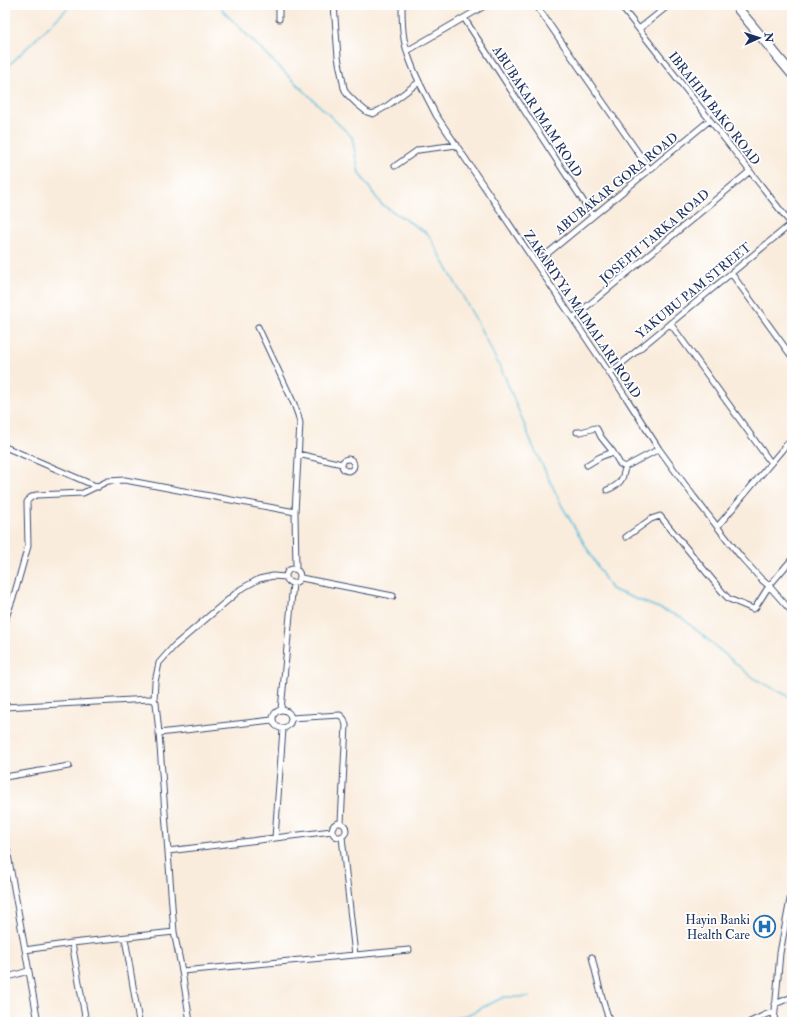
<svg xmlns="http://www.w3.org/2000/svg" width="797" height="1027" viewBox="0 0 797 1027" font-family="'IM FELL Double Pica',serif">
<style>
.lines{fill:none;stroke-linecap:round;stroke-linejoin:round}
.stream{stroke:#5ebedd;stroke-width:1.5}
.street-casing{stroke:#3c4b71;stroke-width:7}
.highway-casing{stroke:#3c4b71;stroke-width:11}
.street{stroke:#fff;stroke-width:5}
.highway{stroke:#fff;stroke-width:9}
.labels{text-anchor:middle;stroke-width:3.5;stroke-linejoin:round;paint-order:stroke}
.street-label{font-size:13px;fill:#1b2f5e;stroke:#fff}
.poi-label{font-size:13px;fill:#1b2f5e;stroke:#fff;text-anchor:end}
</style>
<rect width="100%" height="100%" fill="#fff"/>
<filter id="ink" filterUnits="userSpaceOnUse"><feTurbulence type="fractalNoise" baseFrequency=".025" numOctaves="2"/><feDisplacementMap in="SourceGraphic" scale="8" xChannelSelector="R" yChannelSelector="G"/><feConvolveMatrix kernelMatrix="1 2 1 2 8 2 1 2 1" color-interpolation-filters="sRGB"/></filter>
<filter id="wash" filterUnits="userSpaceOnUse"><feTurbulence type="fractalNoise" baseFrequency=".012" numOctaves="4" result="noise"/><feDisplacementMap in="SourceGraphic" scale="16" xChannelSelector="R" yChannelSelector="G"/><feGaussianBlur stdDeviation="0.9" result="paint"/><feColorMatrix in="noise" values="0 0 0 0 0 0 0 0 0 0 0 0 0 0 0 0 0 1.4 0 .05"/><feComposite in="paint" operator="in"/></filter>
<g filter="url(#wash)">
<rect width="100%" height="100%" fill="#f9ecdc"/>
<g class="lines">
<!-- stream -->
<path class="stream" d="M224 5 222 10 273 61 352 137 359 173 381 204 428 234 476 320 505 377 533 446 562 506 611 589 681 617 753 678 792 698
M5 69 71 5
M396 1022 407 1018 419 1022
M434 1022 467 1015 504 997H529"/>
</g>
</g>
<g filter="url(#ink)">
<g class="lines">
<defs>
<path id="street" d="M279 5V19
M334 5 338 57 344 88 347 94 356 103 367 112 373 114 387 106 419 82
M402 5C402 16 402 28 404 39 409 66 424 91 436 115L627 399 659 449 694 497 741 557 761 579 769 586 792 612
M536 5 650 170
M620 5 792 225
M464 18 593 216
M639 29 669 5
M407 51 486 5
M395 166 418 150 457 145
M536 263 710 120
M731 273 792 357
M573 318 750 171
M670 323 771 463
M258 327 294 404 298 415 300 423 295 512 296 569
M610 373 791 224
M577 432H581L595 428 597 429 601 437 613 452 600 457 587 465
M5 447 98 487
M613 452 620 464 625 467 659 449
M298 454 342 464
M342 465a6 6 0 1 1 12 0a6 6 0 1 1-12 0Z
M607 490C620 485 623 480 625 467
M718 526 792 438
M626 537 651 519 660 516 725 595 729 599 753 609 755 608 769 586 792 559
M286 576a7 7 0 1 1 14 0a7 7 0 1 1-14 0Z
M301 578 393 596
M5 620 15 592 28 546 27 502 30 498 36 495 83 493 108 481 125 480 295 512
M5 707 150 699 154 700
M273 719a9 9 0 1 1 18 0a9 9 0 1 1-18 0Z
M281 710 293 583
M291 718 340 715 344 719 346 725 341 823
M159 733 272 720
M5 777 69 766
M332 830a7 7 0 1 1 14 0a7 7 0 1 1-14 0Z
M342 837 355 955
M5 838 38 1022
M275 838 283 729
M168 851 332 831
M125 938 139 1022
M72 943 86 1022
M25 950 72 943 174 932
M592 957C597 979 602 1001 610 1022
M182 971 409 950
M5 978 28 971
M775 1004 792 997
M190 1022 182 971 174 932 159 733 156 703 154 700 155 682 159 663 174 646 241 589 259 579 273 576 286 577
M750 1022 767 1014 774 1013
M774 1022 780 953 792 889"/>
<path id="highway" d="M735 5 792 74"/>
</defs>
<!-- street casing -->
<use href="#street" class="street-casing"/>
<!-- highway casing -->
<use href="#highway" class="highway-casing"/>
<!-- street -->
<use href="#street" class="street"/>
<!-- highway -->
<use href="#highway" class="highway"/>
</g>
</g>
<!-- icons -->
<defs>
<symbol id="hospital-ring" viewBox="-11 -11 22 22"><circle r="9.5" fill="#fff" stroke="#1f6fb2" stroke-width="1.5"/><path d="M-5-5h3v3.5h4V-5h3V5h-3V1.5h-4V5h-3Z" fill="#1f6fb2"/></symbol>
</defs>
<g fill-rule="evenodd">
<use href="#hospital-ring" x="752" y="914" width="25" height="25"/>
</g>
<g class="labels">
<!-- street labels -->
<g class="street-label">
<text transform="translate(715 108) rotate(52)" y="5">IBRAHIM BAKO ROAD</text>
<text transform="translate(538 111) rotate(57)" y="5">ABUBAKAR IMAM ROAD</text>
<text transform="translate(616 183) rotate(-39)" y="5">ABUBAKAR GORA ROAD</text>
<text transform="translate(654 236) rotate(-40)" y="5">JOSEPH TARKA ROAD</text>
<text transform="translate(693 290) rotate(-39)" y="5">YAKUBU PAM STREET</text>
<text transform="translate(583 314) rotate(56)" y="5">ZAKARIYYA MAIMALARI ROAD</text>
</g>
<!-- poi labels -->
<g class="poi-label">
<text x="750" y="924">Hayin Banki<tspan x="750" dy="15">Health Care</tspan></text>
</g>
</g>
<!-- margin -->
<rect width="797" height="1027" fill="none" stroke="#fff" stroke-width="20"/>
<!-- north arrow -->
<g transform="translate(759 38) rotate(87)" stroke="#ffffff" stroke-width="3" paint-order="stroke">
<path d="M0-3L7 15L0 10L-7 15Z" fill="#1b2f5e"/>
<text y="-6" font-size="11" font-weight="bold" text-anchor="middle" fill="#1b2f5e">N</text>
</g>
</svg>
